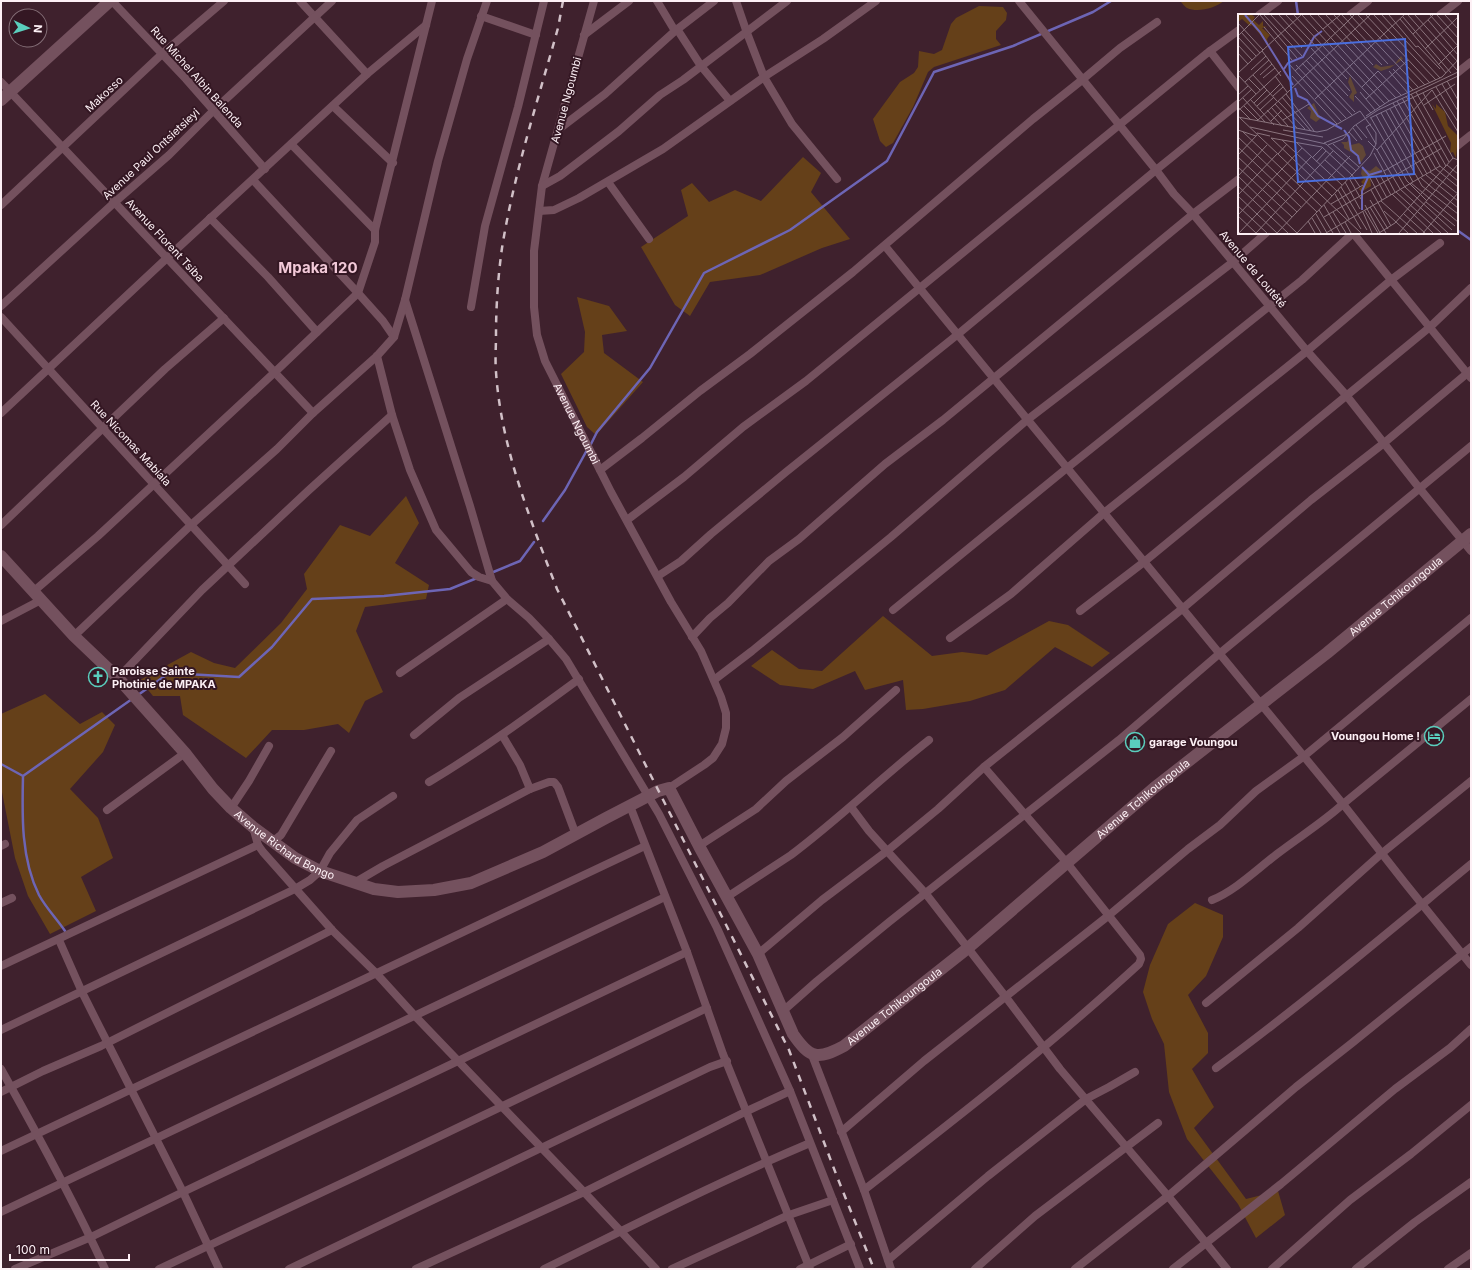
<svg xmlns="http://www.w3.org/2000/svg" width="1472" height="1270" viewBox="0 0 1472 1270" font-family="Inter,sans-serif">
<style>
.green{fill:#654019}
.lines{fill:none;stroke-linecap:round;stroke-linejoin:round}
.stream{stroke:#6d65b5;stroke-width:2.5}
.street{stroke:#74515e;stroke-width:8}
.secondary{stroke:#74515e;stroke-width:12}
.rail{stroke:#d1c0c7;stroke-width:2.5;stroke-dasharray:7 7;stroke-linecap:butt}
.labels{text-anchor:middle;stroke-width:4;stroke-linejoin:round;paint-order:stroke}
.street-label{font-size:11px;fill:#fdf0f5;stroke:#341723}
.poi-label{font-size:11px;font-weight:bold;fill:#fdf0f5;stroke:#341723;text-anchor:start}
.district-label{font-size:15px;font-weight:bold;fill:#f2c9d8;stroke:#341723}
.inset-river{fill:none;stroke:#6d65b5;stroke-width:2}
.inset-road{fill:none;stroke:#8b747d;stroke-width:1}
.view{fill:#4a6ede;fill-opacity:0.15;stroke:#4a6ede;stroke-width:2}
.inset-edge{fill:none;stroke:#fdf0f5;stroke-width:2}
</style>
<rect width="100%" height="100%" fill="#3f212d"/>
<!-- green -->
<path class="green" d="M1180 1H1224C1215 8 1198 13 1187 8 1185 7 1182 3 1180 1Z
M979 6 1003 7 1007 13 1006 20 996 31V39L1001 45 934 67 928 72 913 107 893 143 886 147 880 141 873 119 900 82 914 73 918 67 919 51 934 54 942 50 951 24 956 18Z
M803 157 821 173 811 192 850 239 822 248 760 275 710 282 690 316 675 305 641 247 688 216 681 190 692 183 709 202 735 190 761 201Z
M577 297 609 306 627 331 602 335 604 353 643 382 596 435 587 427 561 374 584 352 585 332Z
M406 496 419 523 395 563 429 585 426 599 365 607 356 631 383 692 365 701 349 733 338 724 304 730H272L246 758 183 715 180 696H153L140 680 191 652 214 663 235 668 281 623 307 589 304 574 340 525 370 536Z
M883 616 932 656 962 652 987 655 1049 621 1068 625 1110 653 1092 667 1055 647 1005 690 970 701 923 709 906 710 903 680 865 690 855 671 813 689 780 685 751 666 772 650 799 669 822 671Z
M45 694 80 724 102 712 115 725 103 752 70 789 98 818 113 858 81 877 96 911 50 934 28 896 15 858 1 787V714Z
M1195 903 1223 915V937L1206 976 1188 995 1208 1033V1053L1192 1069 1214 1107 1194 1128 1246 1199 1278 1191 1285 1215 1256 1238 1238 1204 1187 1139 1169 1092 1164 1044 1152 1019 1143 992 1150 965 1168 924Z"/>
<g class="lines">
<!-- stream -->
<path class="stream" d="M1296 1 1298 15
M1457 230 1471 240
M590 446 597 432 650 368 704 273 790 230 887 161 934 72 1013 46 1093 12 1111 1
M543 521 565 490 587 450
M491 573 520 561 534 542
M138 695 169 673 239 677 272 647 312 599 384 596 450 589 477 578
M1 764 23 776 132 699
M23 776C22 816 21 859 39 895 46 908 57 919 65 931"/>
<!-- street -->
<g class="street">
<path d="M112 1 186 79 265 169"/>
<path d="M300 1 367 74"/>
<path id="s1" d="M594 1 542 186 534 251V307L537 335 545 361 611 492 671 602 701 651 721 697 726 713V728L722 744 713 758 704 765 669 788"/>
<path d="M657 1 675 31"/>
<path d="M736 1 747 33 764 77 792 124 837 179"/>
<path d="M1019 1 1156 170 1174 194 1193 214 1307 351 1346 395 1420 489 1471 551"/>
<path d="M1259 15 1278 1"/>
<path d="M1350 15 1368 1"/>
<path d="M1440 15 1458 1"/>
<path d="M481 16 536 35"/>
<path d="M677 29 701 66 730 101"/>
<path d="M584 35 629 1"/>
<path d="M1210 51 1239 88"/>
<path d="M1457 73 1471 62"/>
<path d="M1 82 313 413"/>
<path d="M333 106 393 163"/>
<path d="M559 129 605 94 675 31 714 1"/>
<path d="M291 144 375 230"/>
<path d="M1457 146 1471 135"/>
<path d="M253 180 358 293 383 321 394 337"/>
<path d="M608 182 649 239"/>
<path d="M542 186 560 176 619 131 660 95 683 80 787 1"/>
<path d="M1 205 162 54 224 1"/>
<path d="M539 211 554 210 579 198 663 149 764 77 823 39 876 1"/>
<path d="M210 218 268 277 317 332"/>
<path d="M1353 233 1471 378"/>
<path d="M885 246 1343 804 1405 883 1471 965"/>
<path d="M405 300 470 506 492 581 507 599 529 618 549 639 566 659 659 814 717 928 790 1091 860 1269"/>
<path d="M1 306 115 202 169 155 213 111 332 1"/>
<path d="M471 307 485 226 518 107 544 1"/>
<path d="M1 317 245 584"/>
<path d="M377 356 392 415 410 470 436 530 471 572 479 577 492 581"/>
<path d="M1 413 167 258 367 74 426 25"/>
<path d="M600 470 642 438 700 391 750 354 853 272 1033 119 1082 80 1120 48 1157 22"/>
<path d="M627 520 684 477 743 427 806 381 1206 54 1239 30"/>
<path d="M1 525 165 369 224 318"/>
<path d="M658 576 681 561 711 534 786 472 957 335 1156 170 1239 103"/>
<path d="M34 591 98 536 275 372 358 293 375 242V230L432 1"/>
<path d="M893 610 1067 468 1302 280 1353 233"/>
<path d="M1080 611 1144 562 1430 327 1471 288"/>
<path d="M1 621 41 600"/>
<path d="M74 636 191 525 277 449 313 413 377 356 394 337 405 300 438 161 467 59 487 1"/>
<path d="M692 637 710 618 728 603 769 561 799 539 885 464 943 420 1193 214 1239 179"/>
<path d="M950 638 1011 594 1104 513 1307 351 1391 280 1440 243"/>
<path d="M400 673 507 599"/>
<path d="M118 678 202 590 309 490 392 415"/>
<path d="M714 680 752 651 891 537 1027 420 1233 262 1266 233"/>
<path d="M414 735 459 698 549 639"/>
<path d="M502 735 520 765 530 789"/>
<path d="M429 782C481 751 530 715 579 679"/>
<path d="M630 806 687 952 723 1054 810 1269"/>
<path d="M851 807 869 831 926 894 1005 996 1060 1069 1168 1196 1227 1269"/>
<path d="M231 808 249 781 269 746"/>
<path d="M107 810 185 753"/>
<path d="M253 827 258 845 263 852 332 930 375 972 415 1016 584 1192 656 1269"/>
<path d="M272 842 281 835 331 751"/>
<path d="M1 846 5 844"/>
<path d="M699 846 756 809 786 781 843 737 896 690"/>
<path d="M354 883 383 866 530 789 549 782H554L558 787 576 835"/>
<path d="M727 897C748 883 770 869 791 855 839 819 882 777 929 740"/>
<path d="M1212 900C1236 890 1256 870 1277 854 1299 837 1322 823 1343 804L1471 699"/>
<path d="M1 903 12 898"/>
<path d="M59 940 82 992 96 1020 183 1192 219 1269"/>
<path d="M758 954 822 900 887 851 938 809 984 767 1182 609 1311 500 1384 443 1471 370"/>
<path d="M1 966 258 845"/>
<path d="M1206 1003 1298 928 1381 854 1471 781"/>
<path d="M783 1011 817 981 889 922 1119 740 1219 654 1471 446"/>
<path d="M1 1030 295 889 310 880 320 871 330 853 357 820 393 796"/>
<path d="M812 1055 864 1190 891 1269"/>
<path d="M1216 1068C1304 1003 1387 933 1471 864"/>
<path d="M1 1069C38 1135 74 1201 105 1269"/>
<path d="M1 1092 43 1071 101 1046 332 930"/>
<path d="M841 1132 924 1061 1108 916 1188 849 1220 825 1256 791 1303 757 1471 618"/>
<path d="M1 1151C215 1048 430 947 645 846"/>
<path d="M864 1190C958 1117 1052 1044 1139 964L1141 959 1140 955 1067 863 984 767"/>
<path d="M1 1212C222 1106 444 1003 665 897"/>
<path d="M888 1260 988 1176 1086 1099 1109 1087 1135 1072"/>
<path d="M15 1269 91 1237 183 1192 687 952"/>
<path d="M159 1269 357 1176 707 1008"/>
<path d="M289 1269 710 1067 727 1061"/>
<path d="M416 1269 584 1192 747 1111 790 1091"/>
<path d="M544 1269C632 1226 720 1181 810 1143"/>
<path d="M672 1269 789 1215 833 1200"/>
<path d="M800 1269 851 1244"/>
<path d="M975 1269 1035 1216 1158 1123"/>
<path d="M1075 1269 1168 1196 1296 1087 1352 1043 1471 947"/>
<path d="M1173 1269 1281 1184 1395 1089 1450 1048 1471 1029"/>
<path d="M1272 1269 1350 1200 1411 1154 1471 1105"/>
<path d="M1356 1269 1415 1222 1471 1182"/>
<path d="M1448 1269 1471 1253"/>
</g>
<!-- secondary -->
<g class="secondary">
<path d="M1 100 110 1"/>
<path id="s2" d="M1 556 74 636 118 678 185 753 213 789 231 808 253 827 295 858 320 871 374 889 398 892 434 890 471 883 543 852 606 818 658 791 669 788 699 846 758 954 793 1034C810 1059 818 1060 844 1046L968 948 1154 788 1327 653 1471 534"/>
</g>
<!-- rail -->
<path class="rail" d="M563 1 558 28C538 100 514 173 502 248 498 276 496 307 496 335 496 347 495 360 496 372 501 447 530 519 557 589L789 1050 836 1174 874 1269"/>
</g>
<!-- icons -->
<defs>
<symbol id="church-ring" viewBox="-11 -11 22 22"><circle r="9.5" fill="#341723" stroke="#5acebd" stroke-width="1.5"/><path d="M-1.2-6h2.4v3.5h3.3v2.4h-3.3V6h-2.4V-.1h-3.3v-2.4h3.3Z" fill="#5acebd"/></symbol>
<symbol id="hotel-ring" viewBox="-11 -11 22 22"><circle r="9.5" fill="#341723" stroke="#5acebd" stroke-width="1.5"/><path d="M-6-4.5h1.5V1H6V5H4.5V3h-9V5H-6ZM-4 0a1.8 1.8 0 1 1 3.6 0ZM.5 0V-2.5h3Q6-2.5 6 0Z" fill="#5acebd"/></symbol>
<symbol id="shop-ring" viewBox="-11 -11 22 22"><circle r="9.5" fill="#341723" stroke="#5acebd" stroke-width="1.5"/><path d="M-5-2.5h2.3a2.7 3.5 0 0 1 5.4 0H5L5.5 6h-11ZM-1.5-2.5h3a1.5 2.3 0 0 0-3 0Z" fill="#5acebd"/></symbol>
</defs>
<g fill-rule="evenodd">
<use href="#church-ring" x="87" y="666" width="22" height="22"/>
<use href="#hotel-ring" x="1423" y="725" width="22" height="22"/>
<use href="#shop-ring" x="1124" y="731" width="22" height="22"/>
</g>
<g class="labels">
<!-- street labels -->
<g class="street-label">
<text transform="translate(197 77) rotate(48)" y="4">Rue Michel Albin Balenda</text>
<text transform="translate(104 94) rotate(-43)" y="4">Makosso</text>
<text transform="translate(566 100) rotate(-75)" y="4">Avenue Ngoumbi</text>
<text transform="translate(151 154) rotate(-43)" y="4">Avenue Paul Ontsietsieyi</text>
<text transform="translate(165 240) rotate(47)" y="4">Avenue Florent Tsiba</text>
<text transform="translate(1253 269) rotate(50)" y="4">Avenue de Loutété</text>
<text dy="4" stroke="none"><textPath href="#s1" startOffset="439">Avenue Ngoumbi</textPath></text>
<text transform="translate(131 443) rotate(47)" y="4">Rue Nicomas Mabiala</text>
<text dy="4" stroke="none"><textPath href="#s2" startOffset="1875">Avenue Tchikoungoula</textPath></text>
<text dy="4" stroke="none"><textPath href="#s2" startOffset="1551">Avenue Tchikoungoula</textPath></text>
<text dy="4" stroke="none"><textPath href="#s2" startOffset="407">Avenue Richard Bongo</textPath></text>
<text dy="4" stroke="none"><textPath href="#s2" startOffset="1227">Avenue Tchikoungoula</textPath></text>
</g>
<!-- poi labels -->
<g class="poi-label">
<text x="112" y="675">Paroisse Sainte<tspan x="112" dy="13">Photinie de MPAKA</tspan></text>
<text x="1420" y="740" text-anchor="end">Voungou Home !</text>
<text x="1149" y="746">garage Voungou</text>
</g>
<!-- district labels -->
<g class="district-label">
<text x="318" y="273">Mpaka 120</text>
</g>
</g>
<!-- overview -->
<g transform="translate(1238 14)">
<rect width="220" height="220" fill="#3f212d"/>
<path d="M0 1H14L17 3 15 6 21 11 25 7V12L29 13 24 14 32 21 29 25 30 30 14 11 12 12 4 5 0 8ZM163 42 165 45 152 54 143 57 135 53 138 50 143 53 156 51ZM112 62 119 79 116 81V95V88L111 83 114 78 110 68ZM76 89 81 101 84 103 78 108 72 104 73 97 69 94ZM194 90 198 95V90L207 98 210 112 220 122 218 144 215 138 212 139 213 129ZM111 125 113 131 121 129 125 132 128 141 121 151 119 142 106 134V131L103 128H109ZM138 152 145 158 132 163 133 172 123 178 121 175 126 171 123 168 126 165 123 160 124 154 132 157Z" fill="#654019"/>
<path class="inset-river" d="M7 1 22 18 55 71M46 55 50 49 65 43 76 23 84 17M57 74 60 82 69 86 80 102 104 115M106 116 111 123 113 136 120 142 122 150M124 153 131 161 124 177V196M131 161 144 157"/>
<path class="inset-road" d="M22 1 59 44M26 1 64 42M33 1 64 34M41 1 68 30M48 1 109 65M56 1 142 93M64 1 147 90M72 1 151 87M80 1 158 84M88 1 135 51M96 1 144 51M104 1 150 50M112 1 180 73M120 1 187 71M128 1 192 69M136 1 198 66M144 1 202 64M151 1 178 33M170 1 219 56M177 1 220 48M192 1 220 32M199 1 220 24M207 1 220 15M165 3 213 59M162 5 208 59M190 6 220 41M0 9 25 36M106 11 116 1M26 13 54 46M85 15 102 1M3 18 22 39M175 20 195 1M0 22 21 1M0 23 18 42M0 31 14 46M178 33 180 32 202 55M73 34 112 77M187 35 220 3M24 37 43 62M0 39 10 50M72 42 110 82M68 46 117 98M64 49 114 101M51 50 103 107M58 51 108 104M200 51 220 31M155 55 175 76M13 56 28 42M57 57 106 11M151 57 170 79M0 59 63 1M0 61 18 80M15 61 39 87M22 61 34 50M37 62 49 78M54 62 99 110M25 64 37 54M11 65 22 76M209 67 220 86M7 68 31 46M204 70 220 97M124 73 140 57 163 81M198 73 220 108M194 76 220 118M122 78 137 96M178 78 215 144M185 79 195 96M32 80 43 69M48 80 76 117M173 80 211 148M0 81 10 72M35 82 45 73M117 82 133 99M168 82 208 152M44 83 73 117M5 84 27 108M164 84 202 152 220 167M12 85 36 111M77 85 166 1M128 85 170 46M40 87 67 115M159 87 198 155 220 173M0 88 14 75M16 89 29 76M155 89 193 157M37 90 59 114M186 91 217 70M6 92 20 106M19 92 32 80M0 93 13 106M33 93 50 112M152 95 189 160M22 96 36 83M29 96 44 112M0 97 43 57M148 97 185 162M143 99 184 172 220 200M138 101 175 168M128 102 151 87 204 63 220 46M0 103 79 118 89 116 122 97 138 119V130L132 142 59 219M2 104 123 219M132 104 220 62M133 104 169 167 189 187M45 106 71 90M19 107 132 1M33 107 44 96M133 110 128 113 138 130M118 111 129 124M12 113 88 130 118 157M115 114 124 126M0 116 18 122M45 116 85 123M4 117 84 193M111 118 119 127M19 119 32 122M0 123 79 198M33 124 84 133 114 161M33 124 94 182M44 126 99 177M130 127 139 136 162 175 210 219M59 129 104 171M86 129 109 120M95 130 121 153M90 131 105 125 116 112 140 96 220 58M143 132 167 173 214 216M0 133 63 193M139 136 194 76M136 139 157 178M40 140 49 130M0 141 19 121M0 143 59 198M74 144 85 133M87 146 109 166M78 148 88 137M209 151 220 160M0 153 54 203M146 157 208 122M192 158 220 180M114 161 122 173M142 161 153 181M188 161 220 187M0 162 59 219M0 162 29 131M137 162 149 184M111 164 123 185M132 164 144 186M183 164 198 177M107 168 122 195M173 169 220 208M0 172 50 219M103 173 129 216M100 176 123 215M133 176 153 212M198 176 220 194M158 178 203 219M97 180 111 205M154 180 195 219M0 181 39 140M0 182 39 219M132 186 150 215M143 187 179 219M188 188 217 212M93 190 125 171M86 191 102 219M127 191 142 219M0 192 29 219M132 193 148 219M81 196 95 219M127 197 140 219M146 197 170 219M95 198 108 219M125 198 134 219M78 200 89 219M166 200 187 219M0 201 64 134M0 202 18 219M86 203 204 134M74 204 83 219M70 207 77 219M107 208 113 219M1 219 73 143M18 219 95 137M39 219 112 142M88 219 202 152M141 219 157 209 215 144 220 146M161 219 220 150M185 219 220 179"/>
<path class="view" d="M167 25 176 160 60 168 50 33Z"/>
<rect width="220" height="220" class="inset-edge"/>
</g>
<!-- border -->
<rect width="1472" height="1270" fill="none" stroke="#fdf0f5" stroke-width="4"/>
<!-- north arrow -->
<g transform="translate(28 28) rotate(94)"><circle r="19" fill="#341723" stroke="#846e77"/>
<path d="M0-3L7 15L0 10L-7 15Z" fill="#5acebd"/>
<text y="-6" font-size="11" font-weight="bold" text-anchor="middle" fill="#fdf0f5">N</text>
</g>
<!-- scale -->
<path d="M10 1254v6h119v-6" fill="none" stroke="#fdf0f5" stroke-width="2"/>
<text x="16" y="1254" font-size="12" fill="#fdf0f5" stroke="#341723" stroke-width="3" paint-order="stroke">100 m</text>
</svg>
